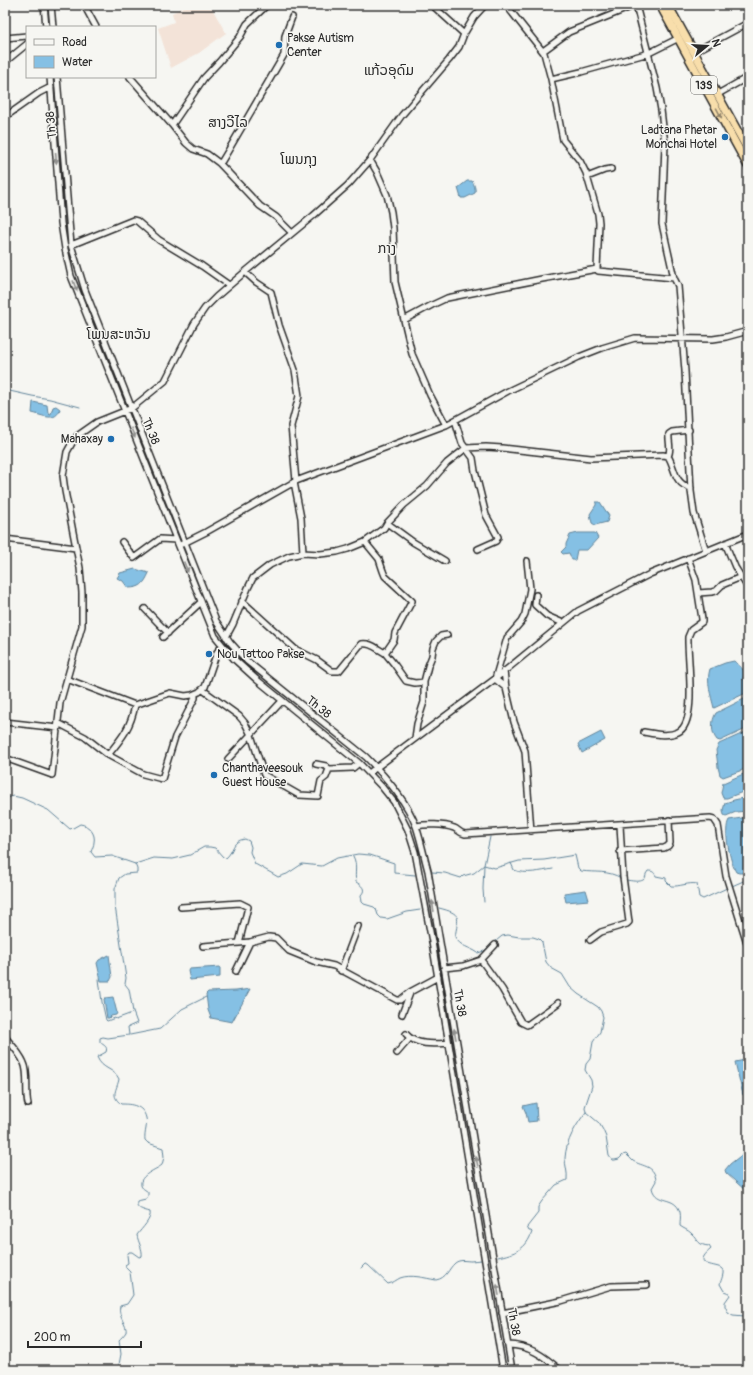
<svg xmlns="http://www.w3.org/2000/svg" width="753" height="1375" viewBox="0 0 753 1375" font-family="Pangolin,'Noto Sans Lao',sans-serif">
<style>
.built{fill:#f3e3d8}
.water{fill:#85c0e4;stroke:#61849a}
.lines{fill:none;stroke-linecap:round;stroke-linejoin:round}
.stream{stroke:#61849a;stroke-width:1}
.minor-casing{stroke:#2b2b2b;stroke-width:8}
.highway-casing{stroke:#2b2b2b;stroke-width:10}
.minor{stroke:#f6f6f2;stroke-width:5}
.highway{stroke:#f8deab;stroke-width:7}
.oneway{fill:#92846b}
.oneway2{fill:#90908e}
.poi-dot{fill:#1f6fb2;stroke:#f6f6f2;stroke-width:1.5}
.labels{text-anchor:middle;stroke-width:3;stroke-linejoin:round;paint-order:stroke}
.shield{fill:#f6f6f2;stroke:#686867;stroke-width:1}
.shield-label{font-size:11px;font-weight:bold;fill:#2b2b2b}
.poi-label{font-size:12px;fill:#2b2b2b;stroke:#f6f6f2;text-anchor:start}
.street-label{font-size:12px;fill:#2b2b2b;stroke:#f6f6f2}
.quarter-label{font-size:14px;fill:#2b2b2b;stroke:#f6f6f2}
</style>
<rect width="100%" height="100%" fill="#f6f6f2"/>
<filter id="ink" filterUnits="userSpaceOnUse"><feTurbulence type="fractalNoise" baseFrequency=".025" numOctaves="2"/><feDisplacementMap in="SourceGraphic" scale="8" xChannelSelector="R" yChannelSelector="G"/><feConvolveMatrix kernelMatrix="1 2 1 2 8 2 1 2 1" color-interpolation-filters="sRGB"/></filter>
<g filter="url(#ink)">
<!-- built -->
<path class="built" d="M188 5H210L226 33 199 53 171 68 158 28 174 22 172 13Z"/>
<!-- water -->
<path class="water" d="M467 181H472C474 184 476 189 475 193L465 198H461L458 188Z
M33 402 47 405 48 413 51 414 53 407 56 406 60 409C56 423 42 415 32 413Z
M596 502H600L609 516 607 522 595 525 592 523 590 514 596 505Z
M578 533H595L598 538 587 550H577L575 560H572L569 553 563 554 561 552 566 547V544L570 535Z
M135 569 149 573C144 584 141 588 128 588L123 581 117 578 120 573Z
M734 661C739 666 744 668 745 675L742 679 748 682V692L714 708C711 696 706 681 710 669L725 663Z
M748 697V728L720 741 717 740C711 733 711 721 716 713Z
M748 731V768L723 777 720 775 718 767 716 750 719 744Z
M601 732 605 740 582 753 578 744Z
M748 772V790L727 798H723L721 793 723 783Z
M743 798 748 802V811L736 812 726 816 724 815 723 810 725 803 734 800Z
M748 817V873H739L736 872C730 862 723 830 729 820Z
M586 890 589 900 566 902 564 893Z
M109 955 112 977 110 981H101L97 963 99 960Z
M220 967V977L190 980 188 971 189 969Z
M250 989 232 1022 211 1018 208 1010 206 994 208 992 236 991Z
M113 997 117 1013 116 1015 111 1016 109 1018H107L104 999 105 998Z
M745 1060 748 1068V1092L743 1095 735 1062Z
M536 1103 537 1121 528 1122 526 1113 523 1106Z
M748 1150V1188L746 1191 726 1173 725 1170 730 1164Z"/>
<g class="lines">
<!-- stream -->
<path class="stream" d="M5 390 32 396 50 399 80 407
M5 799 13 796 22 798 48 810 70 829 73 828 80 824C89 825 96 834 94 842 94 845 92 849 91 852L95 857 112 856 135 864 154 858 173 859 190 855 204 847H210L215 848 223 857 226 858C235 850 231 841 245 839L249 841 251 847 250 852 255 864 273 874 278 877 287 874 302 864 322 866 337 858 358 854 370 855 394 863V873L415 875
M353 856C358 865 354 873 356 882 361 885 367 889 361 895L362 902 364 904 374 907 376 909 378 915 381 918 387 919 407 912 420 910
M511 863 514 870C526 875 541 871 553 869
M432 872 445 873 461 878 463 876 474 873 484 865 495 868 519 861 544 860 575 855 578 868 581 871C595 873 608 870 621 878
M626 880C634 881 646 884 646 874L648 871C653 871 654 872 656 876L666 878V881L671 886C679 887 689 882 697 884L699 897 703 899 727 888
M732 886 748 879
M484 902 483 889 484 865 490 837
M439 908C463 914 458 917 455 937 460 947 470 947 478 953L484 951 502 936 508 935 519 937H533L539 939 542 942 546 962 551 968 562 974 570 987 578 994 598 1007 601 1011 603 1017 600 1032 593 1042 590 1059 586 1064 585 1070 591 1080 592 1086 585 1107 586 1112 599 1123 603 1130 606 1137 609 1156 612 1160H615L619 1159 623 1155 626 1154C628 1156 631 1159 633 1161 643 1167 655 1165 656 1181L652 1188C656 1205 675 1195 680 1212 681 1217 680 1221 680 1226 684 1229 688 1230 691 1233 699 1240 697 1245 709 1246L711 1249C689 1267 719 1264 722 1269 725 1272 721 1280 720 1284L724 1291 729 1293 730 1295 725 1302V1306L728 1312 733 1315 745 1316 748 1324
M99 979 102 1002 106 1020 107 1021 115 1018 116 1019 132 1013
M130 1035 160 1029 182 1009 206 997
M498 1257C515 1253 526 1250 532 1232L531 1231H529L527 1227 538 1213V1207L542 1201 556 1185 567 1180C568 1172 565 1166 565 1158 566 1141 576 1125 586 1112
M361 1268 365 1264 368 1265 388 1284C393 1283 396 1280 400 1278 411 1274 425 1278 436 1280 447 1278 448 1269 455 1263 460 1259 466 1261 471 1261 474 1261 478 1260 481 1260
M118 1370 121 1354 119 1340C121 1338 124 1335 126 1332 128 1326 117 1316 120 1306L127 1304 133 1295 130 1272 126 1268 125 1265 128 1263 127 1255 129 1252H132L139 1257 142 1256C143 1249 138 1242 137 1235 142 1228 152 1219 150 1212 144 1210 135 1209 137 1201L146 1199 148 1196V1192C146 1190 141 1188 141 1185 139 1175 156 1170 162 1165L164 1157 163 1148 148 1143 145 1140C144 1133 148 1125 146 1118 143 1105 131 1104 121 1104 110 1095 117 1090 119 1079 114 1068 102 1070 97 1057L106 1052C108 1046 104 1046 100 1042V1038L103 1037 108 1038 129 1035 128 1027 137 1023 133 1012 129 989 125 984 126 978 115 906V889L119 878 125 874 137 873V869L135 864"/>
<defs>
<path id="minor" d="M44 5 46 27
M51 5 53 27
M84 5 96 27
M432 5 464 34
M506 5 544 53 551 79 563 140 580 161 586 173 598 214 599 223 597 269
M636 5 657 88 661 110 665 144 662 224 674 278
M5 38 27 36
M543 51 569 32 636 5
M694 52 748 23
M5 62 27 44
M50 77 61 223 65 249 71 276 172 529 215 636 234 659 256 679 359 763 382 787 394 802 408 830 415 852 432 942 503 1370
M57 77 71 245 85 290 216 621 230 642 247 661 366 757C386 777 406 800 416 826 421 841 424 856 428 871L512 1370
M130 77 172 125 186 143 193 149 207 154 219 163 260 206 276 217 292 233
M551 79 581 72 649 53 679 38
M718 94 748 77
M5 117 39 93 51 87
M172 125 204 78 219 62 240 37 247 24 267 5
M370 160 377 172 387 195 391 212 393 228 395 282 412 354 430 395 446 425
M219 163 222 161 228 151 284 55 285 36 292 17
M587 177 605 170 611 169
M71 245 133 220 137 221 159 240 202 266 229 285
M245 272 256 282 271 292 279 325 295 370 299 396 291 426 296 481
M404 320 432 305 447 298 542 279 597 269 598 271 674 278 678 286 685 371 691 491 694 513 706 551
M455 420 462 443 473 458 475 471 486 515 498 537 496 541 478 549
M668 456C676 469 673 483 691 488
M294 482 301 518 303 553
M387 523 413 542 445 561
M5 539 76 548
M122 542 134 558 160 539 176 540
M725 543 735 567 748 588
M182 544 206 532 296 481 446 425 508 391 579 357 602 348 635 338 713 339 726 337 748 331
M698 593 712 592 716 591 722 585 741 577
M536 595 535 605 547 616 563 623
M242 601 295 649 317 660 332 671H339L361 644C370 642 377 649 385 653L394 640 395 633 412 601 385 576 383 571 379 559 365 542
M145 609 168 633
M163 637 201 602
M226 637 233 624 248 588 253 578 270 565 289 556 303 553 320 554 337 552 348 549 365 542 384 528 387 523 404 505 427 486 447 463 466 448 486 447 502 448 591 458 663 455 668 456C672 450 668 441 669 434L672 432 689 430
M385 653 394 664 406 681 415 683 424 682
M504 671 506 688 514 722 525 751 531 831
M67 679 135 705 170 693 185 696 192 695 199 692 205 687 217 652 222 646
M506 688 495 679 507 638 521 622 525 614 530 589 527 561
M203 690 239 716 245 723 251 735 264 775 299 795 318 796 321 781 326 777 329 769 326 766 316 764
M5 722 58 728
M58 723 85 737 108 755C122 738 131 727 135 705
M644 732C655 734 668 737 678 732 698 723 687 658 688 637L691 630 702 622V619L696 580 688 558
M415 738 417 724 424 702V682L428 666 432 656 433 648 436 641 441 636 447 635
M108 755 143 774 162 779 175 737 195 698V694
M5 758 52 775 60 703 82 626V593L80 568 65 491 63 476 67 452 72 443 77 436 97 422 132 408 165 381 194 324 205 308 216 297 245 272 313 216 348 185 370 160 402 115 449 60 459 47 464 34 474 17 485 5
M228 759 282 701
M329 769 353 768 359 763
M369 773 495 679 578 611 650 574 748 534
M416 826C426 824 444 824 454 828 458 829 459 833 465 834L710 818 714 819 718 825 726 876 748 946
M620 851 664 848 668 846 670 843 669 820
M181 907 240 903 248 907 239 943 250 942
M590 940 601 932 627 924 629 922 623 877 620 825
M203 946 239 943
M481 960 502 989 521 1022 527 1025 558 1003
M444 968 463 966 481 960 495 945
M236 971 250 942 269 937 276 938 289 951 316 962 334 966 397 1000H400L410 992 438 977
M341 971 358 926
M402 1014 410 993
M406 1034C416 1046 435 1044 449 1043
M5 1037C12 1045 20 1053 24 1063 29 1073 25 1092 28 1104
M397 1053 410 1038
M502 1313 561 1301 611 1286 647 1285
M508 1345C529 1345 544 1356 560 1370"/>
<path id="highway" d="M660 5 748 166
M668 5 748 150"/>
</defs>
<!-- minor casing -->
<use href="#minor" class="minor-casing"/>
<!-- highway casing -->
<use href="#highway" class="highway-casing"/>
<!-- minor -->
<use href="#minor" class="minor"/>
<!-- highway -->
<use href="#highway" class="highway"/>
</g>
<!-- one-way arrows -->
<defs><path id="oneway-solid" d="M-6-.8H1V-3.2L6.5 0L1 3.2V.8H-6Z"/></defs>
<use class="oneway" href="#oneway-solid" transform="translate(719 113) rotate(62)"/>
<g class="oneway2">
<use href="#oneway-solid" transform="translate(56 158) rotate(86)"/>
<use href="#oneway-solid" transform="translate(75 286) rotate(70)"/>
<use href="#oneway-solid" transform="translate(133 433) rotate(68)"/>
<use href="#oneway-solid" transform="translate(186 567) rotate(68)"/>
<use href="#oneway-solid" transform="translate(433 906) rotate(-99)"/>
<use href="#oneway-solid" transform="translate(455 1034) rotate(-100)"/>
<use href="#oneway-solid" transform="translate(477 1162) rotate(-100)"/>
<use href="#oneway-solid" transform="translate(498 1290) rotate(-100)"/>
</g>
</g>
<!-- markers -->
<g class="poi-dot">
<circle cx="279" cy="45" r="4"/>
<circle cx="725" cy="137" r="4"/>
<circle cx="111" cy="439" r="4"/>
<circle cx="209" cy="654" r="4"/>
<circle cx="214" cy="775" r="4"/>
</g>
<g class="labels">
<!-- shield labels -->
<rect class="shield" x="691" y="76" width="26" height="18" rx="3"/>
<g class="shield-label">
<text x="704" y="89">13S</text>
</g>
<!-- poi labels -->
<g class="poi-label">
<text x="287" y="42">Pakse Autism<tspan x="287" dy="14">Center</tspan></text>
<text x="717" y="134" text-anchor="end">Ladtana Phetar<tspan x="717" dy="14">Monchai Hotel</tspan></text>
<text x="103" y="443" text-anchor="end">Mahaxay</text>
<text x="217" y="658">Nou Tattoo Pakse</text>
<text x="222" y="772">Chanthaveesouk<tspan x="222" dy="14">Guest House</tspan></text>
</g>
<!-- street labels -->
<g class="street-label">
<text transform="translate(51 125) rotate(-95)" y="4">Th 38</text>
<text transform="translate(151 431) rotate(68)" y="4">Th 38</text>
<text transform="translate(319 707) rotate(39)" y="4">Th 38</text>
<text transform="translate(460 1003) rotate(80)" y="4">Th 38</text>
<text transform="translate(514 1322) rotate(80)" y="4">Th 38</text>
</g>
<!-- quarter labels -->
<g class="quarter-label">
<text x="389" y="75">ແກ້ວອຸດົມ</text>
<text x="228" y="127">ສາງວີໄລ</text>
<text x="299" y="164">ໂພນກຸງ</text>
<text x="387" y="253">ກາງ</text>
<text x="119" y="339">ໂພນສະຫວັນ</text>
</g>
</g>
<!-- margin -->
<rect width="753" height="1375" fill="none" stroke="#f6f6f2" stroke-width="20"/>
<rect x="10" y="10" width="733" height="1355" fill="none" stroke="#2b2b2b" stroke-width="1.5" filter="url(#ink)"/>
<!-- legend -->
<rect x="26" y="26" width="130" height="52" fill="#f6f6f2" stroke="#a5a5a2"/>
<rect x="34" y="39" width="20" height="6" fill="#f6f6f2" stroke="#a5a5a2"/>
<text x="62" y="46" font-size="12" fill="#2b2b2b">Road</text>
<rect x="34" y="56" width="20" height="12" fill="#85c0e4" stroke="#a5a5a2"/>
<text x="62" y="66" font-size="12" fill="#2b2b2b">Water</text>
<!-- north arrow -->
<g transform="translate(707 46) rotate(72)" stroke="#f6f6f2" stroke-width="3" paint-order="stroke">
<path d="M0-3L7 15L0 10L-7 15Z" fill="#2b2b2b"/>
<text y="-6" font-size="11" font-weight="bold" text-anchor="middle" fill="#2b2b2b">N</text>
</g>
<!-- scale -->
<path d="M28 1341v6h113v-6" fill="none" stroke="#2b2b2b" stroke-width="2"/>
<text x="34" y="1341" font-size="12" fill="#2b2b2b" stroke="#f6f6f2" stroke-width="3" paint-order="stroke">200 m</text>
</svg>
